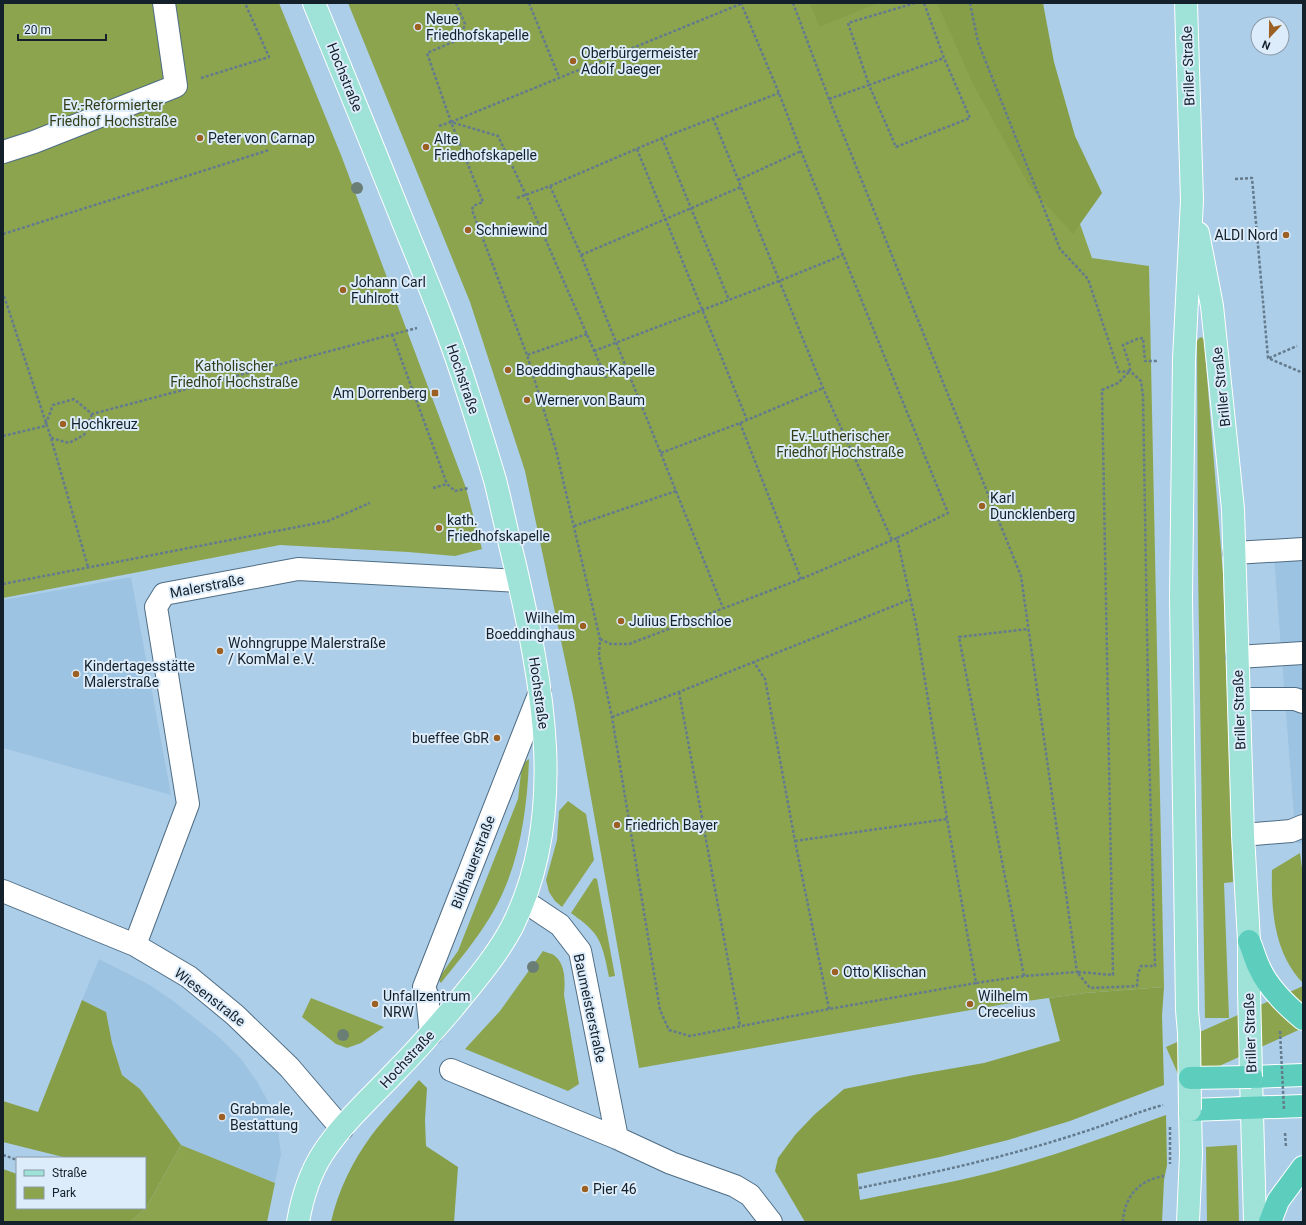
<svg xmlns="http://www.w3.org/2000/svg" width="1306" height="1225" viewBox="0 0 1306 1225" font-family="Roboto,sans-serif">
<style>
.built{fill:#9dc3e2}
.green{fill:#8ca44e}
.forest{fill:#869e48}
.lines{fill:none;stroke-linecap:round;stroke-linejoin:round}
.minor-casing{stroke:#4f6d84;stroke-width:24}
.major-casing{stroke:#fff;stroke-width:24}
.highway-casing{stroke:#fff;stroke-width:24}
.path{stroke:#647b8d;stroke-width:2.5;stroke-dasharray:3 2;stroke-linecap:butt}
.minor{stroke:#fff;stroke-width:22}
.major{stroke:#9ee2d8;stroke-width:22}
.highway{stroke:#5dcebe;stroke-width:22}
.major-bridge-casing{stroke:#fff;stroke-width:24;stroke-linecap:butt}
.highway-bridge-casing{stroke:#fff;stroke-width:24;stroke-linecap:butt}
.path-bridge{stroke:#647b8d;stroke-width:2.5;stroke-dasharray:3 2;stroke-linecap:butt}
.major-bridge{stroke:#9ee2d8;stroke-width:22}
.highway-bridge{stroke:#5dcebe;stroke-width:22}
.tree{fill:#6a7e76}
.poi-dot{fill:#9c6022;stroke:#dcecfa;stroke-width:1.5}
.labels{text-anchor:middle;stroke-width:4;stroke-linejoin:round;paint-order:stroke}
.poi-label{font-size:14px;fill:#14202a;stroke:#dcecfa;text-anchor:start}
.street-label{font-size:14px;fill:#14202a;stroke:#dcecfa}
.park-label{font-size:14px;fill:#333d18;stroke:#dcecfa}
</style>
<rect width="100%" height="100%" fill="#adcee8"/>
<!-- built -->
<path class="built" d="M1303 555V843H1296L1274 557Z
M131 577 171 795 3 748V600Z
M99 959 148 984 172 1000 220 1038 241 1059 258 1083 271 1107 278 1130 281 1155 275 1183 181 1145 140 1089 122 1075 112 1043 106 1012 82 1000Z"/>
<!-- green -->
<path class="green" d="M3 3H279L341 155 466 488 482 549 455 556 408 552 280 545 3 598Z
M348 3H977L1080 224 1092 258 1149 266 1164 987 1085 993 1005 1004 639 1068 574 702 525 471 470 302Z
M1202 337 1204 340 1223 573 1233 882 1224 883 1229 1018H1205L1198 567 1197 341 1199 338Z
M529 759C527 816 518 876 485 925 472 945 456 964 441 983L438 979 458 951 518 799 522 764Z
M568 801 586 814 594 860 562 907 555 901 549 892 546 880 557 840 559 811Z
M1300 853 1303 876V983C1274 953 1271 910 1272 870Z
M594 878 597 879 615 976 609 977C606 963 604 949 597 937 591 927 579 919 571 913Z
M543 951C547 953 552 953 555 956 566 965 565 983 564 995L579 1084 568 1091 465 1049 500 1011Z
M1303 986V1028L1182 1083 1166 1047Z
M311 998 384 1027 361 1043 347 1048 336 1044 302 1017Z
M181 1145 275 1183 267 1222H130L146 1208Z
M1237 1145 1239 1222H1207L1206 1147Z"/>
<!-- forest -->
<path class="forest" d="M810 3H878L819 27Z
M937 3H1043L1054 62 1075 136 1102 193 1073 234 1030 187 973 84Z
M1164 987 1162 1016 1164 1085 1070 1121 1008 1140 940 1157 857 1174 860 1200C912 1189 965 1181 1015 1166 1066 1152 1116 1133 1166 1115L1167 1165 1164 1180 1162 1222H805L775 1171 778 1158 795 1135 814 1115 844 1089 914 1075 984 1063 1060 1041 1049 998 1085 993Z
M82 1000 106 1012 112 1043 122 1075 140 1089 181 1145 146 1208 130 1222H3V1169L17 1174V1208H145V1158H67L3 1142V1101L38 1112Z
M419 1080 427 1088 425 1120 426 1146 458 1167 454 1222H331C338 1191 352 1162 371 1136 385 1117 403 1099 419 1080Z"/>
<g class="lines">
<defs>
<path id="minor" d="M3 152 34 142 176 86 164 3
M1234 553 1303 549
M1237 657 1303 653
M1239 699H1295L1303 702
M1243 835 1291 831 1303 826
M3 891 135 945 189 977 235 1015 289 1067 342 1129
M524 901 560 925 580 951 617 1138
M135 945 188 804 156 607 164 594 298 569 518 581
M431 1034 427 995 424 987 540 692
M451 1070 617 1138 671 1163 735 1186 750 1195 771 1222"/>
<path id="major" d="M1186 3 1192 200 1184 360 1181 598 1187 1010 1189 1033
M1198 233 1212 306 1233 509 1243 835 1249 941V991L1250 1032
M1251 1077 1255 1222
M298 1222C302 1199 310 1173 323 1153 343 1122 374 1095 399 1068 418 1049 435 1029 453 1008 474 982 496 957 512 927 569 814 542 682 515 565 508 537 502 508 495 480 486 450 477 420 467 390 450 335 427 281 405 227 375 152 345 78 314 3
M1188 1222 1191 1154 1190 1110"/>
<path id="highway" d="M1249 941C1253 950 1255 959 1259 967 1268 988 1286 1005 1303 1019
M1251 1077 1303 1075
M1190 1110 1303 1106
M1270 1222 1278 1201 1303 1167"/>
</defs>
<!-- minor casing -->
<use href="#minor" class="minor-casing"/>
<!-- major casing -->
<use href="#major" class="major-casing"/>
<!-- highway casing -->
<use href="#highway" class="highway-casing"/>
<!-- path -->
<path class="path" d="M456 3 465 24 460 39 427 53 451 122 483 202 473 206 472 210 527 355
M529 3 559 77
M793 3 829 99 1021 576 1077 972 1024 976 976 983
M915 3 848 23 869 85 944 58
M970 3 978 42 1060 249 1088 279 1119 372 1130 371 1141 381 1143 396 1149 749 1155 966H1141L1138 974 1137 986 1090 988 1077 972
M201 78 269 57 245 3
M829 99 869 85 896 147 970 118 944 58 924 3
M713 118 823 388 892 540
M451 122 743 3
M439 126 451 122 498 136 526 195 606 378
M662 138 729 300
M637 149 747 420
M1235 179 1252 178 1268 358 1303 373
M738 180 801 151
M550 186 581 255 723 608
M517 198 550 186 662 138 779 93
M3 234 269 150
M581 255 741 187
M4 296 51 438 88 567
M392 334 447 484
M587 334 527 355 556 450 600 639 599 656 612 717 660 1010 669 1030 690 1036 829 1009 976 983 947 819 916 624 897 538 948 513 801 151 779 93 741 3
M594 351 779 281 843 255
M1269 358 1297 346
M740 423 801 579
M3 436 45 426 53 405 74 399 92 414 417 328
M51 438 69 443 84 435 92 414
M661 453 740 423 823 388
M433 488 447 484 455 491 469 488
M574 526 676 491
M3 584 328 521 370 503
M600 639 611 644H629L801 579 897 538
M753 661 765 679 795 841 829 1009
M679 692 740 1026
M612 717 679 692 911 599
M795 841 947 819
M1078 972 1113 975 1102 390 1118 383 1130 371V366L1123 345 1137 339 1143 338 1145 361H1158
M1024 976 959 637 1028 629
M1285 1133 1286 1147
M3 1155 17 1160
M859 1188C933 1173 1006 1157 1077 1134 1106 1125 1134 1113 1163 1105
M1123 1222C1124 1197 1139 1180 1164 1176"/>
<!-- minor -->
<use href="#minor" class="minor"/>
<!-- major -->
<use href="#major" class="major"/>
<!-- highway -->
<use href="#highway" class="highway"/>
<defs>
<path id="major-bridge" d="M1250 1032 1251 1077
M1189 1033 1190 1110"/>
<path id="highway-bridge" d="M1190 1078 1251 1077"/>
</defs>
<!-- major-bridge casing -->
<use href="#major-bridge" class="major-bridge-casing"/>
<!-- highway-bridge casing -->
<use href="#highway-bridge" class="highway-bridge-casing"/>
<!-- path-bridge -->
<path class="path-bridge" d="M1280 1031 1284 1110
M1170 1127V1164"/>
<!-- major-bridge -->
<use href="#major-bridge" class="major-bridge"/>
<!-- highway-bridge -->
<use href="#highway-bridge" class="highway-bridge"/>
</g>
<!-- trees -->
<g class="tree">
<circle cx="357" cy="188" r="6"/>
<circle cx="533" cy="967" r="6"/>
<circle cx="343" cy="1035" r="6"/>
</g>
<!-- markers -->
<g class="poi-dot">
<circle cx="418" cy="27" r="4"/>
<circle cx="573" cy="61" r="4"/>
<circle cx="200" cy="138" r="4"/>
<circle cx="426" cy="147" r="4"/>
<circle cx="468" cy="230" r="4"/>
<circle cx="1286" cy="235" r="4"/>
<circle cx="343" cy="290" r="4"/>
<circle cx="508" cy="370" r="4"/>
<rect x="431" y="389" width="8" height="8" rx="2"/>
<circle cx="527" cy="400" r="4"/>
<circle cx="63" cy="424" r="4"/>
<circle cx="982" cy="506" r="4"/>
<circle cx="439" cy="528" r="4"/>
<circle cx="621" cy="621" r="4"/>
<circle cx="583" cy="626" r="4"/>
<circle cx="220" cy="651" r="4"/>
<circle cx="76" cy="674" r="4"/>
<circle cx="497" cy="738" r="4"/>
<circle cx="617" cy="825" r="4"/>
<circle cx="835" cy="972" r="4"/>
<circle cx="375" cy="1004" r="4"/>
<circle cx="970" cy="1004" r="4"/>
<circle cx="222" cy="1117" r="4"/>
<circle cx="585" cy="1189" r="4"/>
</g>
<g class="labels">
<!-- poi labels -->
<g class="poi-label">
<text x="426" y="24">Neue<tspan x="426" dy="16">Friedhofskapelle</tspan></text>
<text x="581" y="58">Oberbürgermeister<tspan x="581" dy="16">Adolf Jaeger</tspan></text>
<text x="208" y="143">Peter von Carnap</text>
<text x="434" y="144">Alte<tspan x="434" dy="16">Friedhofskapelle</tspan></text>
<text x="476" y="235">Schniewind</text>
<text x="1278" y="240" text-anchor="end">ALDI Nord</text>
<text x="351" y="287">Johann Carl<tspan x="351" dy="16">Fuhlrott</tspan></text>
<text x="516" y="375">Boeddinghaus-Kapelle</text>
<text x="427" y="398" text-anchor="end">Am Dorrenberg</text>
<text x="535" y="405">Werner von Baum</text>
<text x="71" y="429">Hochkreuz</text>
<text x="990" y="503">Karl<tspan x="990" dy="16">Duncklenberg</tspan></text>
<text x="447" y="525">kath.<tspan x="447" dy="16">Friedhofskapelle</tspan></text>
<text x="575" y="623" text-anchor="end">Wilhelm<tspan x="575" dy="16">Boeddinghaus</tspan></text>
<text x="629" y="626">Julius Erbschloe</text>
<text x="228" y="648">Wohngruppe Malerstraße<tspan x="228" dy="16">/ KomMal e.V.</tspan></text>
<text x="84" y="671">Kindertagesstätte<tspan x="84" dy="16">Malerstraße</tspan></text>
<text x="489" y="743" text-anchor="end">bueffee GbR</text>
<text x="625" y="830">Friedrich Bayer</text>
<text x="843" y="977">Otto Klischan</text>
<text x="383" y="1001">Unfallzentrum<tspan x="383" dy="16">NRW</tspan></text>
<text x="978" y="1001">Wilhelm<tspan x="978" dy="16">Crecelius</tspan></text>
<text x="230" y="1114">Grabmale,<tspan x="230" dy="16">Bestattung</tspan></text>
<text x="593" y="1194">Pier 46</text>
</g>
<!-- street labels -->
<g class="street-label">
<text transform="translate(1188 66) rotate(-92)" y="5">Briller Straße</text>
<text transform="translate(345 77) rotate(68)" y="5">Hochstraße</text>
<text transform="translate(463 379) rotate(71)" y="5">Hochstraße</text>
<text transform="translate(1221 387) rotate(-96)" y="5">Briller Straße</text>
<text transform="translate(207 586) rotate(-11)" y="5">Malerstraße</text>
<text transform="translate(539 693) rotate(82)" y="5">Hochstraße</text>
<text transform="translate(1239 710) rotate(-92)" y="5">Briller Straße</text>
<text transform="translate(473 862) rotate(-69)" y="5">Bildhauerstraße</text>
<text transform="translate(210 997) rotate(38)" y="5">Wiesenstraße</text>
<text transform="translate(590 1008) rotate(78)" y="5">Baumeisterstraße</text>
<text transform="translate(1250 1033) rotate(-92)" y="5">Briller Straße</text>
<text transform="translate(407 1059) rotate(-47)" y="5">Hochstraße</text>
</g>
<!-- park labels -->
<g class="park-label">
<text x="113" y="110">Ev.-Reformierter<tspan x="113" dy="16">Friedhof Hochstraße</tspan></text>
<text x="234" y="371">Katholischer<tspan x="234" dy="16">Friedhof Hochstraße</tspan></text>
<text x="840" y="441">Ev.-Lutherischer<tspan x="840" dy="16">Friedhof Hochstraße</tspan></text>
</g>
</g>
<!-- border -->
<rect width="1306" height="1225" fill="none" stroke="#14202a" stroke-width="8"/>
<!-- legend -->
<rect x="16" y="1157" width="130" height="52" fill="#dcecfa" stroke="#8c9aa7"/>
<rect x="24" y="1170" width="20" height="6" fill="#9ee2d8" stroke="#8c9aa7"/>
<text x="52" y="1177" font-size="12" fill="#14202a">Straße</text>
<rect x="24" y="1187" width="20" height="12" fill="#8ca44e" stroke="#8c9aa7"/>
<text x="52" y="1197" font-size="12" fill="#14202a">Park</text>
<!-- north arrow -->
<g transform="translate(1270 36) rotate(202)"><circle r="19" fill="#dcecfa" stroke="#8c9aa7"/>
<path d="M0-3L7 15L0 10L-7 15Z" fill="#9c6022"/>
<text y="-6" font-size="11" font-weight="bold" text-anchor="middle" fill="#14202a">N</text>
</g>
<!-- scale -->
<path d="M18 34v6h88v-6" fill="none" stroke="#14202a" stroke-width="2"/>
<text x="24" y="34" font-size="12" fill="#14202a" stroke="#dcecfa" stroke-width="3" paint-order="stroke">20 m</text>
</svg>
